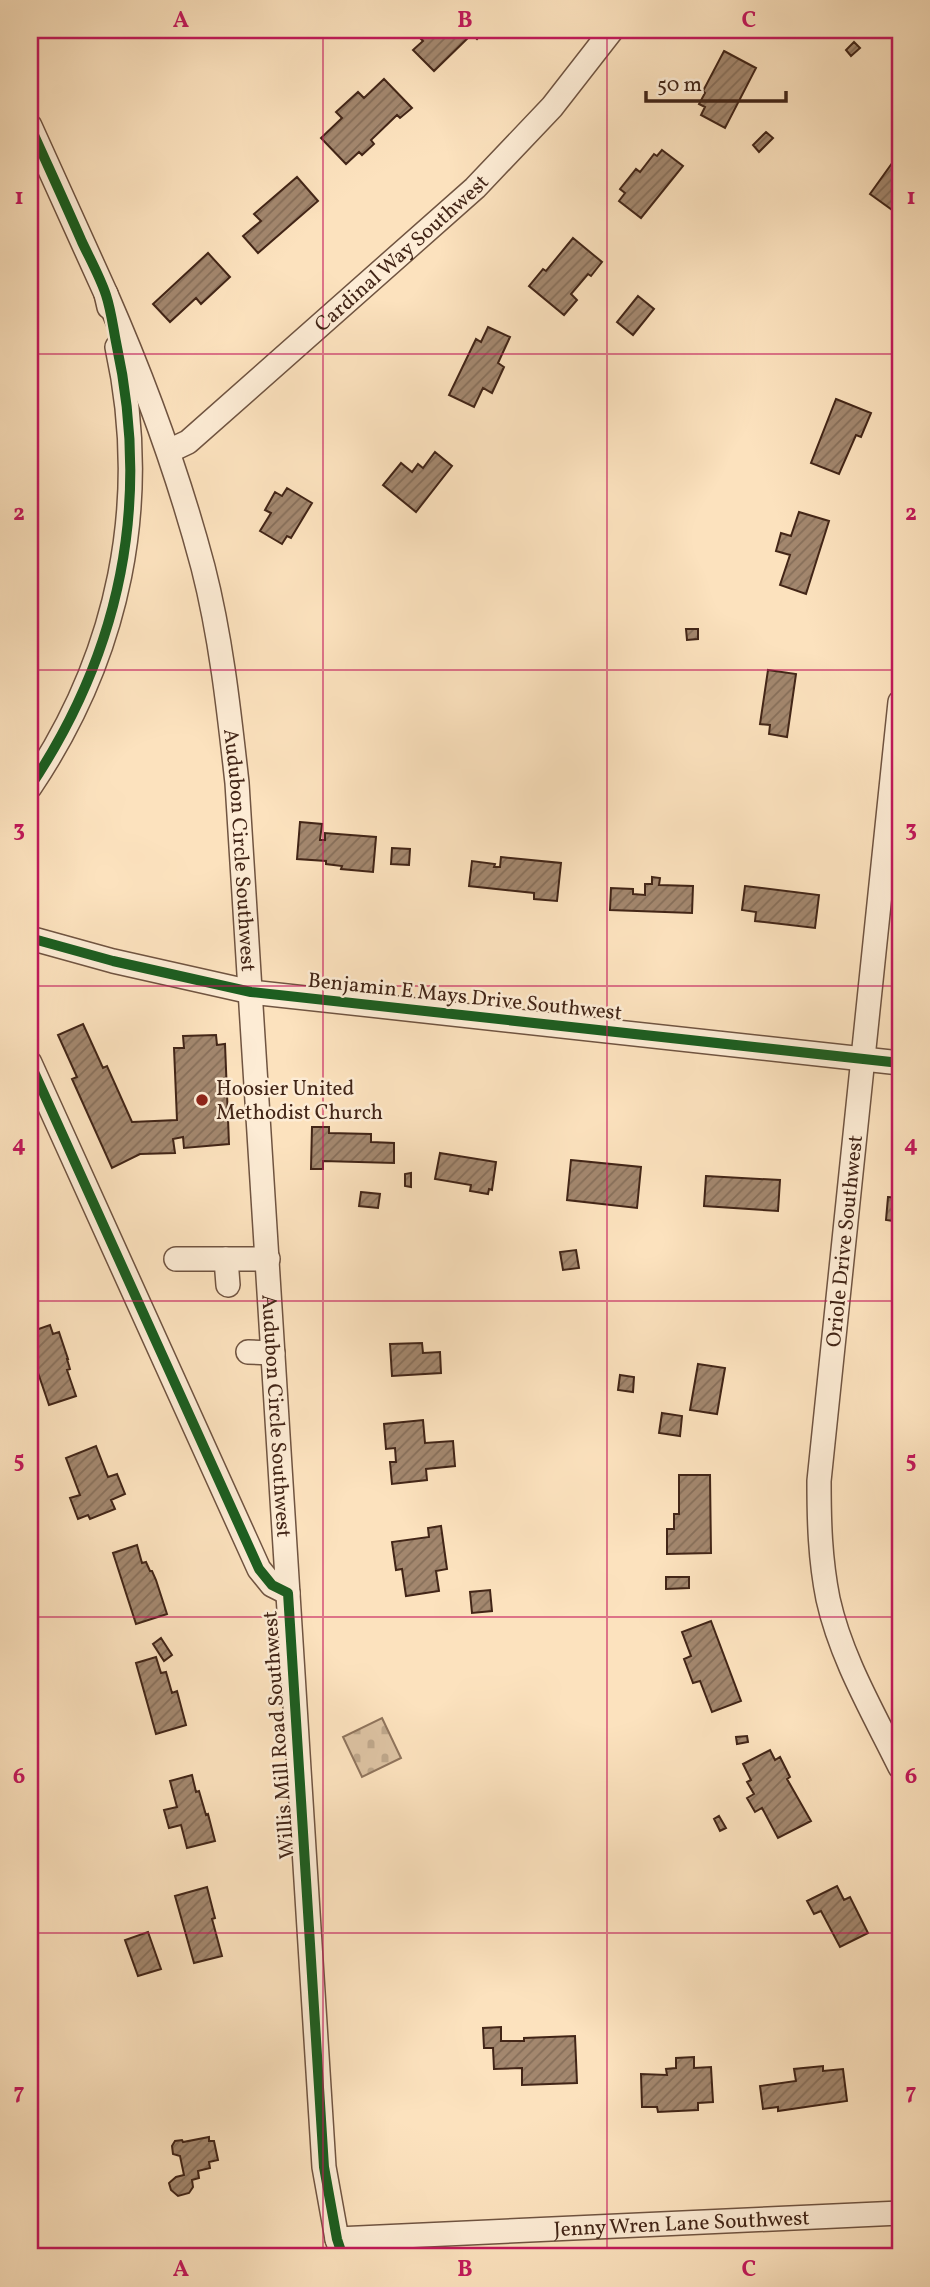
<svg xmlns="http://www.w3.org/2000/svg" width="930" height="2287" viewBox="0 0 930 2287" font-family="Vollkorn,serif">
<style>
.cemetery{fill:url(#cemetery-stones);stroke:#8f745c;stroke-width:2}
.building{fill:url(#building-hatch);stroke:#422517;stroke-width:2}
.lines{fill:none;stroke-linecap:round;stroke-linejoin:round}
.minor-casing{stroke:#705441;stroke-width:26}
.minor{stroke:#fdecd5;stroke-width:23}
.cycleway-casing{stroke:#fdecd5;stroke-width:15}
.cycleway{stroke:#1b5e20;stroke-width:10}
.grid{fill:none;stroke:#c2185b;stroke-width:2;stroke-opacity:0.55}
.poi-dot{fill:#8f2418;stroke:#fdecd5;stroke-width:2.5}
.labels{text-anchor:middle;stroke-width:5;stroke-linejoin:round;paint-order:stroke}
.street-label{font-size:21px;fill:#422517;stroke:#fdecd5}
.poi-label{font-size:21px;fill:#422517;stroke:#fdecd5;text-anchor:start}
.neatline{fill:none;stroke:#c2185b;stroke-width:2.5}
.grid-label{font-size:23px;text-anchor:middle;font-weight:bold;fill:#c2185b}
</style>
<defs>
<pattern id="cemetery-stones" width="16" height="16" patternUnits="userSpaceOnUse" patternTransform="scale(1.75)"><rect width="16" height="16" fill="#dcc2a2"/><path d="M2 7V4a2 2 0 0 1 4 0v3zM10 15v-3a2 2 0 0 1 4 0v3z" fill="#bea78b"/></pattern>
<pattern id="building-hatch" width="6" height="6" patternUnits="userSpaceOnUse" patternTransform="scale(1.75)"><rect width="6" height="6" fill="#a3876e"/><path d="M-1 1l2-2M0 6l6-6M5 7l2-2" fill="none" stroke="#866e59"/></pattern>
</defs>
<rect width="100%" height="100%" fill="#fce2be"/>
<filter id="stains"><feTurbulence type="fractalNoise" baseFrequency=".00286" numOctaves="4"/><feColorMatrix values="0 0 0 0 .2 0 0 0 0 .09 0 0 0 0 .02 0 0 0 .5 -.17"/></filter>
<radialGradient id="worn" r=".72"><stop offset=".6" stop-color="#630" stop-opacity="0"/><stop offset="1" stop-color="#630" stop-opacity=".3"/></radialGradient>
<!-- cemetery -->
<path class="cemetery" d="M382 1718 401 1758 362 1777 343 1737Z"/>
<!-- building -->
<path class="building" d="M418 30H485L477 39 472 34 434 71 413 50 423 41 415 33Z
M854 42 860 48 851 56 846 50Z
M724 51 756 68 725 128 701 115 705 107 699 104 705 93 703 91Z
M384 79 412 108 400 118 397 115 371 140 374 144 362 155 359 152 346 164 321 138 342 118 336 112 358 92 364 98Z
M766 132 773 138 759 152 753 145Z
M662 150 683 166 641 218 619 201 625 193 620 189 636 169 640 172 654 154 657 156Z
M900 152V204L895 212 870 194Z
M297 177 318 201 258 253 243 236 261 221 254 214Z
M573 238 602 262 591 276 588 274 571 294 577 300 564 315 529 286 543 269 546 271Z
M208 253 230 277 201 304 196 298 170 322 153 304Z
M638 296 654 309 633 335 617 322Z
M488 327 510 337 498 363 504 367 492 393 483 388 474 407 449 395 476 339 481 342Z
M836 399 871 413 861 437 856 435 839 474 811 463Z
M435 452 452 466 416 512 383 485 401 463 412 472 418 464 423 468Z
M287 488 312 503 291 538 287 536 282 544 260 531 271 513 265 510 275 492 282 496Z
M799 512 829 521 806 594 780 585 790 555 776 551 781 533 791 536Z
M686 629H698V639L687 640Z
M768 670 796 674 787 737 769 734 770 725 760 724Z
M300 822 322 824 320 840H325V833L376 837 373 872 341 869 342 866 326 864V861L297 859Z
M392 848 410 849 409 865 391 864Z
M501 857 561 863 557 901 534 899V893L469 886 472 861 495 864 494 867H500Z
M652 877 660 878 659 885 693 886 692 913 610 910 611 888 633 889V894L645 895V884H652Z
M745 886 819 895 815 928 755 921 756 912 742 910Z
M83 1024 103 1068 107 1066 132 1122 177 1120 174 1048H184L183 1036 216 1035 217 1045 225 1044 229 1144 184 1148 183 1137 173 1139 175 1153 140 1154 112 1168 72 1079 77 1077 58 1035Z
M312 1127H329V1133L371 1134V1142L394 1143V1163L323 1161V1169H311Z
M440 1153 496 1162 492 1190 489 1189 488 1194 470 1191 471 1185 435 1179Z
M571 1160 641 1167 637 1208 567 1200Z
M411 1173V1187L405 1186V1174Z
M706 1176 780 1180 778 1211 704 1206Z
M361 1192 380 1194 378 1208 359 1206Z
M888 1197 900 1198V1222L886 1220Z
M576 1250 579 1268 563 1270 560 1252Z
M50 1325 53 1334 59 1332 68 1359H67L70 1369 67 1370 76 1396 49 1405 37 1370 31 1372 30 1369V1332Z
M422 1343 423 1353 440 1352 441 1373 392 1376 390 1344Z
M698 1364 725 1368 717 1414 690 1410Z
M620 1375 634 1377 633 1392 618 1390Z
M662 1413 682 1416 680 1436 659 1433Z
M423 1420 425 1443 453 1441 455 1466 426 1469 427 1480 392 1484 390 1462H396L395 1448 386 1449 384 1424Z
M96 1446 108 1477 117 1474 125 1494 111 1500 115 1509 90 1519 88 1515 78 1519 70 1498 80 1495 66 1458Z
M679 1475H710L711 1553 667 1554V1529H674V1514H679Z
M441 1526 447 1569 436 1571 439 1591 406 1596 402 1569 396 1570 392 1542 429 1537 428 1528Z
M137 1545 142 1563 146 1562 150 1571H152L156 1580 167 1614 136 1624 113 1553Z
M666 1577H689V1588L666 1589Z
M490 1590 492 1611 472 1613 470 1592Z
M711 1621 741 1701 712 1712 700 1681 693 1683 684 1659 691 1656 682 1632Z
M161 1638 172 1655 164 1661 153 1644Z
M156 1657 161 1673 166 1672 172 1693 177 1691 186 1725 156 1734 136 1663Z
M747 1736 748 1742 737 1744 736 1737Z
M770 1750 775 1760 780 1757 790 1777 787 1779 811 1821 778 1838 762 1808 755 1812 747 1798 754 1794 747 1782 751 1780 743 1764Z
M192 1775 196 1792 199 1791 206 1815 208 1814 215 1841 187 1848 181 1825 169 1828 164 1810 177 1807 170 1781Z
M719 1816 726 1828 720 1831 714 1819Z
M837 1886 844 1900 850 1897 868 1933 840 1947 821 1911 814 1914 807 1901Z
M207 1887 215 1918 212 1919 222 1956 194 1963 175 1896Z
M148 1932 161 1969 138 1976 125 1940Z
M501 2027V2041H524V2038L575 2036 577 2083 522 2085V2068L494 2069 493 2048H484L483 2028Z
M694 2057V2068L711 2067 713 2102 698 2103V2110L658 2112 657 2107H642L641 2074 667 2075 666 2069 676 2068V2058Z
M898 2057H900V2098H899L895 2067H900Z
M823 2066V2071L843 2069 847 2101 778 2111V2107L763 2109 760 2086 796 2081 794 2069Z
M209 2137V2141H214L218 2160 209 2162 210 2168 198 2171 199 2178 192 2180 193 2187 189 2193 178 2196 171 2190 169 2183 176 2177 184 2175 180 2156 173 2154 172 2146 175 2141 182 2140 183 2142Z"/>
<g class="lines">
<defs>
<g id="minor">
<path d="M30 126 106 294 109 307"/>
<path id="s1" d="M106 294C145 383 178 473 203 567 221 637 229 711 237 783L324 2167 337 2239 343 2257"/>
<path id="s2" d="M169 451 188 442 475 188 552 107 612 30"/>
<path d="M900 702 819 1481C819 1521 820 1559 828 1599 841 1658 873 1712 900 1767"/>
<path d="M30 787C119 655 151 503 117 347"/>
<path d="M30 938 113 961 251 992 900 1063"/>
<path d="M30 1063 259 1569 272 1585 288 1593"/>
<path d="M176 1259H268"/>
<path d="M226 1259 228 1285"/>
<path d="M248 1352 273 1353"/>
<path id="s3" d="M337 2239 900 2213"/>
</g>
</defs>
<!-- minor casing -->
<use href="#minor" class="minor-casing"/>
<!-- minor -->
<use href="#minor" class="minor"/>
<defs>
<path id="cycleway" d="M30 126C47 164 65 203 82 242 90 259 100 277 106 295 111 310 113 327 116 342 151 502 121 651 30 787
M30 938 113 961 251 992 900 1063
M30 1063 259 1569 272 1585 288 1593 324 2167 337 2239 343 2257"/>
</defs>
<!-- cycleway casing -->
<use href="#cycleway" class="cycleway-casing"/>
<!-- cycleway -->
<use href="#cycleway" class="cycleway"/>
</g>
<!-- grid -->
<path class="grid" d="M323 30V2257M607 30V2257M30 354H900M30 670H900M30 986H900M30 1301H900M30 1617H900M30 1933H900"/>
<!-- markers -->
<circle class="poi-dot" cx="202" cy="1100" r="7"/>
<g class="labels">
<!-- street labels -->
<g class="street-label">
<text dy="7" stroke="none"><textPath href="#s2" startOffset="306">Cardinal Way Southwest</textPath></text>
<text dy="7" stroke="none"><textPath href="#s1" startOffset="576">Audubon Circle Southwest</textPath></text>
<text transform="translate(465 996) rotate(6)" y="7">Benjamin E Mays Drive Southwest</text>
<text transform="translate(844 1241) rotate(-84)" y="7">Oriole Drive Southwest</text>
<text dy="7" stroke="none"><textPath href="#s1" startOffset="1143">Audubon Circle Southwest</textPath></text>
<text transform="translate(278 1735) rotate(-94)" y="7">Willis Mill Road Southwest</text>
<text dy="7" stroke="none"><textPath href="#s3" startOffset="345">Jenny Wren Lane Southwest</textPath></text>
</g>
<!-- poi labels -->
<g class="poi-label">
<text x="216" y="1095">Hoosier United<tspan x="216" dy="24">Methodist Church</tspan></text>
</g>
</g>
<!-- margin -->
<rect width="930" height="2287" fill="none" stroke="#fce2be" stroke-width="77"/>
<!-- scale -->
<path d="M646 91v10h140v-10" fill="none" stroke="#422517" stroke-width="3.5"/>
<text x="657" y="91" font-size="21" fill="#422517" stroke="#fdecd5" stroke-width="5" paint-order="stroke">50 m</text>
<rect x="38" y="38" width="854" height="2210" class="neatline"/>
<g class="grid-label">
<text x="181" y="27">A</text>
<text x="465" y="27">B</text>
<text x="749" y="27">C</text>
<text x="19" y="204">1</text>
<text x="911" y="204">1</text>
<text x="19" y="520">2</text>
<text x="911" y="520">2</text>
<text x="19" y="836">3</text>
<text x="911" y="836">3</text>
<text x="19" y="1151">4</text>
<text x="911" y="1151">4</text>
<text x="19" y="1467">5</text>
<text x="911" y="1467">5</text>
<text x="19" y="1783">6</text>
<text x="911" y="1783">6</text>
<text x="19" y="2099">7</text>
<text x="911" y="2099">7</text>
<text x="181" y="2276">A</text>
<text x="465" y="2276">B</text>
<text x="749" y="2276">C</text>
</g>
<rect width="100%" height="100%" filter="url(#stains)"/>
<rect width="100%" height="100%" fill="url(#worn)"/>
</svg>
